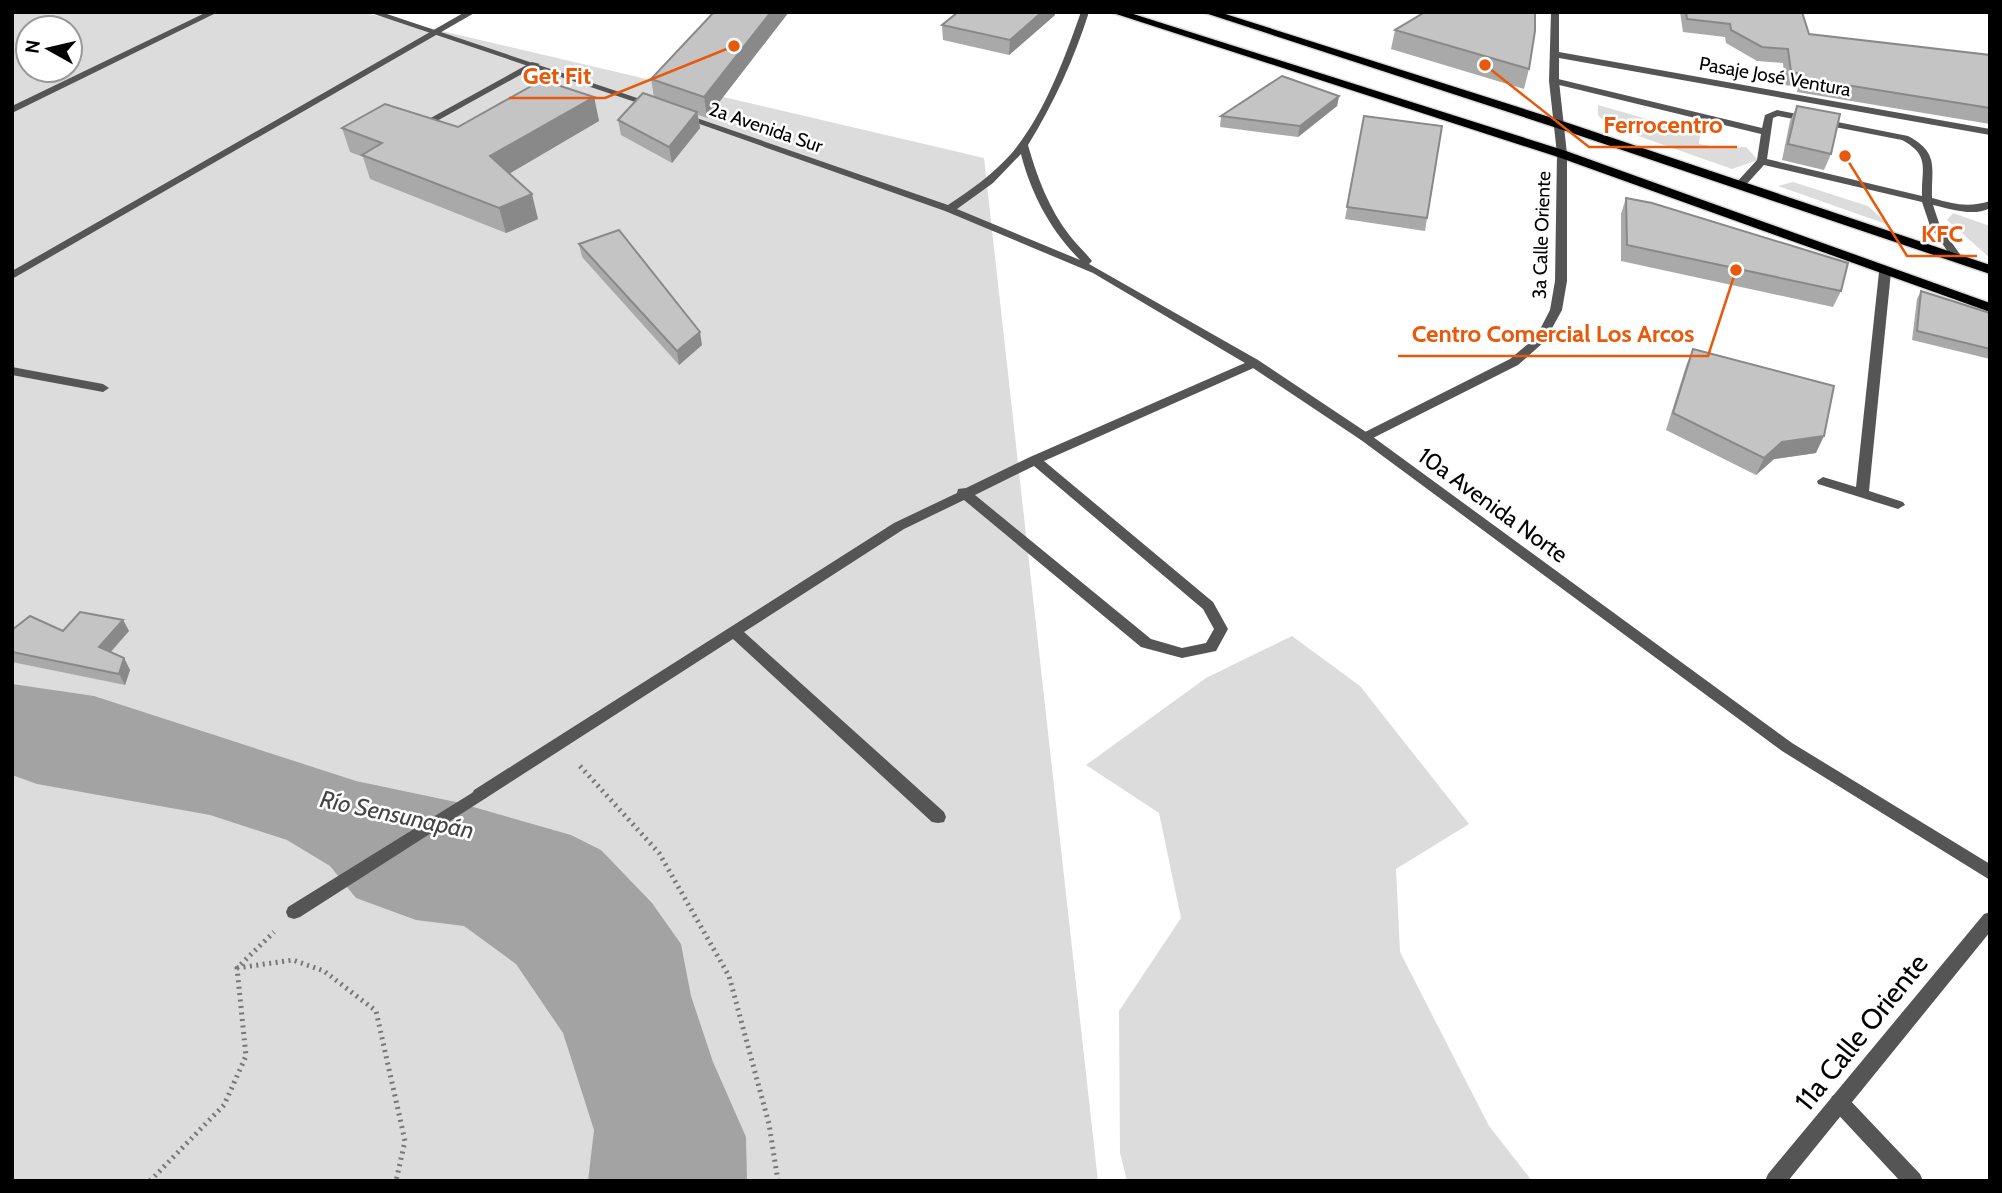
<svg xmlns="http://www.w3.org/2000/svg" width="2002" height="1193" viewBox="0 0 2002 1193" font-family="Cabin,sans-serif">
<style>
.green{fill:#dcdcdc;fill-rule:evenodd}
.water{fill:#a3a3a3}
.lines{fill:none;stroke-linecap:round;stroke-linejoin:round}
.primary-casing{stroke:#dbdbdb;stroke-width:3}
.path{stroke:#777;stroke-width:5;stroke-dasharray:2 4.5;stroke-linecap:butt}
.service{fill:#555;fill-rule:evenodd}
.minor{fill:#555;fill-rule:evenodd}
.tertiary{fill:#555;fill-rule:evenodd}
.primary{fill:#000;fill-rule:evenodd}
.wall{fill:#a9a9a9}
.shaded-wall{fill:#898989}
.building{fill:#c4c4c4;stroke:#898989;stroke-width:2}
.labels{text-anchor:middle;stroke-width:5;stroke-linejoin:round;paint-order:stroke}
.far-street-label{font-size:19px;fill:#000;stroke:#fff}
.street-label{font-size:23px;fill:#000;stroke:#fff}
.water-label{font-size:24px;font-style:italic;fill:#444;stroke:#fff}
.near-street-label{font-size:28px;fill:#000;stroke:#fff}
.leader{fill:none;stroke:#e8590c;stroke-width:2.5}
.callout-dot{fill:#e8590c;stroke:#fff;stroke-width:2.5}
.callout-label{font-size:24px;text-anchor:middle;font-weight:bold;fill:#e8590c;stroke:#fff;stroke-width:5;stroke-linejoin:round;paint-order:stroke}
</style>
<rect width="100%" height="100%" fill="#fff"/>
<!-- green -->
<path class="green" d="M12 12H361L984 158 1098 1181H12ZM28 28H70V70H28Z
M1598 105 1700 134 1699 144 1721 148 1746 147 1758 160 1732 169 1607 125 1598 115Z
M1793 182 1868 206 1889 225 1778 186Z
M1953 213 1990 226V258L1947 220Z
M1292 636 1360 686 1469 824 1396 869 1400 952 1489 1126 1532 1181H1127L1120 1153 1119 1011 1181 918 1159 813 1086 765 1206 678Z"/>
<!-- water -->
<path class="water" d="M12 684 94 696 356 781 456 802 571 835 601 850 652 903 681 944 691 996 713 1062 746 1137 747 1181H588L594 1130 563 1033 516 964 464 926 416 920 356 898 330 866 287 840 210 815 37 784 12 775Z"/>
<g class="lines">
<defs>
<path id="primary" d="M1110 12H1127L1566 151 1990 303V312L1558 157Z
M1202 12H1219L1565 122 1990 265V274L1557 128Z"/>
</defs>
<!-- primary casing -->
<use href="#primary" class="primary-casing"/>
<!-- path -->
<path class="path" d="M580 766 659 853 729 976 769 1124 778 1181
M237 968 293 960 324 971 376 1011 405 1141 396 1181
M150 1181 224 1105 246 1056 237 968 274 932"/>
<!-- service -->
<path class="service" d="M532 62 540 64 435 122 427 120Z
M1554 78 1762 128 1765 115 1777 110 1908 136C1940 153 1931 168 1932 198 1954 204 1968 208 1990 201V208C1973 217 1951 209 1933 205L1940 226 1964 260 1963 262H1955L1930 226 1922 202 1764 165 1744 187H1736V183L1757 160 1761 134 1551 83 1549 81ZM1778 116 1902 140C1931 156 1921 168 1922 196L1767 159 1773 118Z
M480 788 486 790 488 794 486 798 300 917 294 919 288 917 286 912 288 907Z"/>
<!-- minor -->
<path class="minor" d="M207 12H218L12 113V106Z
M465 12H476L12 279V271Z
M1551 12H1559V52L1990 129V135L1559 58V81L1567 154V281L1562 310 1545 341 1518 365 1369 440H1361L1359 437 1361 434 1510 359 1536 337 1550 310 1555 281 1557 154 1549 81Z
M1885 269 1891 272 1869 491 1903 502 1905 505 1898 509 1818 484 1817 481 1823 477 1856 487 1879 272Z
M1254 359 1258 360V366L1044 461 1213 602 1228 629 1216 651 1182 658 1141 647 964 500 904 529 744 632 944 812 946 817 944 822 938 823 932 822 733 639 486 798 480 800 474 798 472 794 474 790 894 523 957 493 958 489 966 488 1030 457ZM1034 466 1203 609 1214 629 1206 643 1182 648 1151 639 975 495Z
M12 367 103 384 109 388 103 392 12 375Z
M1839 1093 1846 1096 1920 1174 1923 1181H1900L1832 1108 1830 1102 1832 1096Z"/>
<!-- tertiary -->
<path class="tertiary" d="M368 12H381L658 105 650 107Z
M1081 12H1089C1074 59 1054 103 1028 145 1037 177 1049 209 1070 236 1077 245 1085 252 1092 261L1089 264 1258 360 1369 434 1792 743 1990 864V880L1782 751 1361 440 1250 366 1093 273 945 211 677 116 685 114 948 205C971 190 993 174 1011 154 1044 115 1064 60 1081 12ZM1021 154C1031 194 1051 231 1080 260L957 209 993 183Z
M1990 912V932L1788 1181H1765L1768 1174 1984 914Z"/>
<!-- primary -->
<use href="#primary" class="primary"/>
</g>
<!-- wall -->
<path class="wall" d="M714 12 707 118 698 115 700 128 672 163 621 135 618 120 654 97 651 79Z
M1680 12H1802L1809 34 1990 55V124L1797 92 1798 87 1785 85 1783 63 1757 61 1726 43 1725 37 1683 32Z
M1055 15 1009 55 943 40 942 25Z
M1395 30 1529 69 1524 89 1391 49Z
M1339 96 1337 106 1298 137 1220 127 1221 116Z
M594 97 599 121 509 173 538 219 506 233 370 179 363 157 350 152 342 128 458 127Z
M1797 106 1831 154 1824 170 1782 160 1790 121Z
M1364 116 1427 218 1425 231 1345 219Z
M1626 198 1841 291 1833 307 1621 261V214Z
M579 244 702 345 679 365 582 257Z
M1921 291 1990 313V359L1912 340 1917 299Z
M1693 349 1816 453 1774 459 1756 475 1666 430 1686 366Z
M123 620 129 631 111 652 124 658 130 670 125 685 12 662V630L63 631Z"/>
<!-- shaded-wall -->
<path class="shaded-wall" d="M771 12H789L707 118 704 97Z
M1042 12H1055V15L1009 55 1010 40Z
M1339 96 1337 106 1298 137 1300 126Z
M594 97 599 121 497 181 490 156Z
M697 112 700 128 672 163 669 147Z
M532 194 538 219 506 233 499 208Z
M700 332 702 345 679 365 677 351Z
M1824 436 1816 453 1774 459 1756 475 1764 458 1782 442Z
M123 620 129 631 105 658 99 647Z
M124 658 130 670 125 685 119 674Z"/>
<!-- building -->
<path class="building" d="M714 12H771L704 97 651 79Z
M958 12H1042L1010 40 942 25Z
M1425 12H1535V31L1529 69 1395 30Z
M1686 12H1802L1809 34 1990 55V108L1802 78 1803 74 1791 72 1788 49 1762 47 1731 30 1730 24 1687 19Z
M1282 76 1339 96 1300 126 1221 116Z
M542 80 594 97 490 156 532 194 499 208 362 155 382 143 342 128 385 104 458 127Z
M643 93 697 112 669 147 618 120Z
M1797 106 1840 114 1831 154 1788 144Z
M1364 116 1442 126 1427 218 1347 207Z
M1626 198 1652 203 1848 263 1841 291 1627 245Z
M619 230 700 332 677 351 579 244Z
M1921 291 1990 313V349L1917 331Z
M1693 349 1834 386 1824 436 1782 442 1764 458 1673 413Z
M80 612 123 620 99 647 124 658 119 674 12 652V630L30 616 63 631Z"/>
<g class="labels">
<!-- far-street labels -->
<g class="far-street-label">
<text transform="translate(1775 76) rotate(10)" y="7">Pasaje José Ventura</text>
<text transform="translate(766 127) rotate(19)" y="7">2a Avenida Sur</text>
<text transform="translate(1541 235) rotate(-88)" y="7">3a Calle Oriente</text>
</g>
<!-- street labels -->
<g class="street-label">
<text transform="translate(1493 505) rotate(36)" y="8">10a Avenida Norte</text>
</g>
<!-- water labels -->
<g class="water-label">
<text transform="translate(397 815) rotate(12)" y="8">Río Sensunapán</text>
</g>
<!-- near-street labels -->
<g class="near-street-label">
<text transform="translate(1861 1032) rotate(-51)" y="10">11a Calle Oriente</text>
</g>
</g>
<!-- callouts -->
<path class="leader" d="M734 46L605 98H509M1485 65L1589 147H1737M1845 156L1907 256H1977M1736 270L1708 356H1398"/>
<g class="callout-dot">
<circle cx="734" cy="46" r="7"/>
<circle cx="1485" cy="65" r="7"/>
<circle cx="1845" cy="156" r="7"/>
<circle cx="1736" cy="270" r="7"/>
</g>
<g class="callout-label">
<text x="557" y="84">Get Fit</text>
<text x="1663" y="133">Ferrocentro</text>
<text x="1942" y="242">KFC</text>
<text x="1553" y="342">Centro Comercial Los Arcos</text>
</g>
<!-- border -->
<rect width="2002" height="1193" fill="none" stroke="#000000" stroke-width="28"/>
<!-- north arrow -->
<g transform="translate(49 49) rotate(278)"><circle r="33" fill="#ffffff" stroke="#999999" stroke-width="2"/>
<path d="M0-5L12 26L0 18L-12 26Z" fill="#000000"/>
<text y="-10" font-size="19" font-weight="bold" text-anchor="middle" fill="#000000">N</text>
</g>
</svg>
